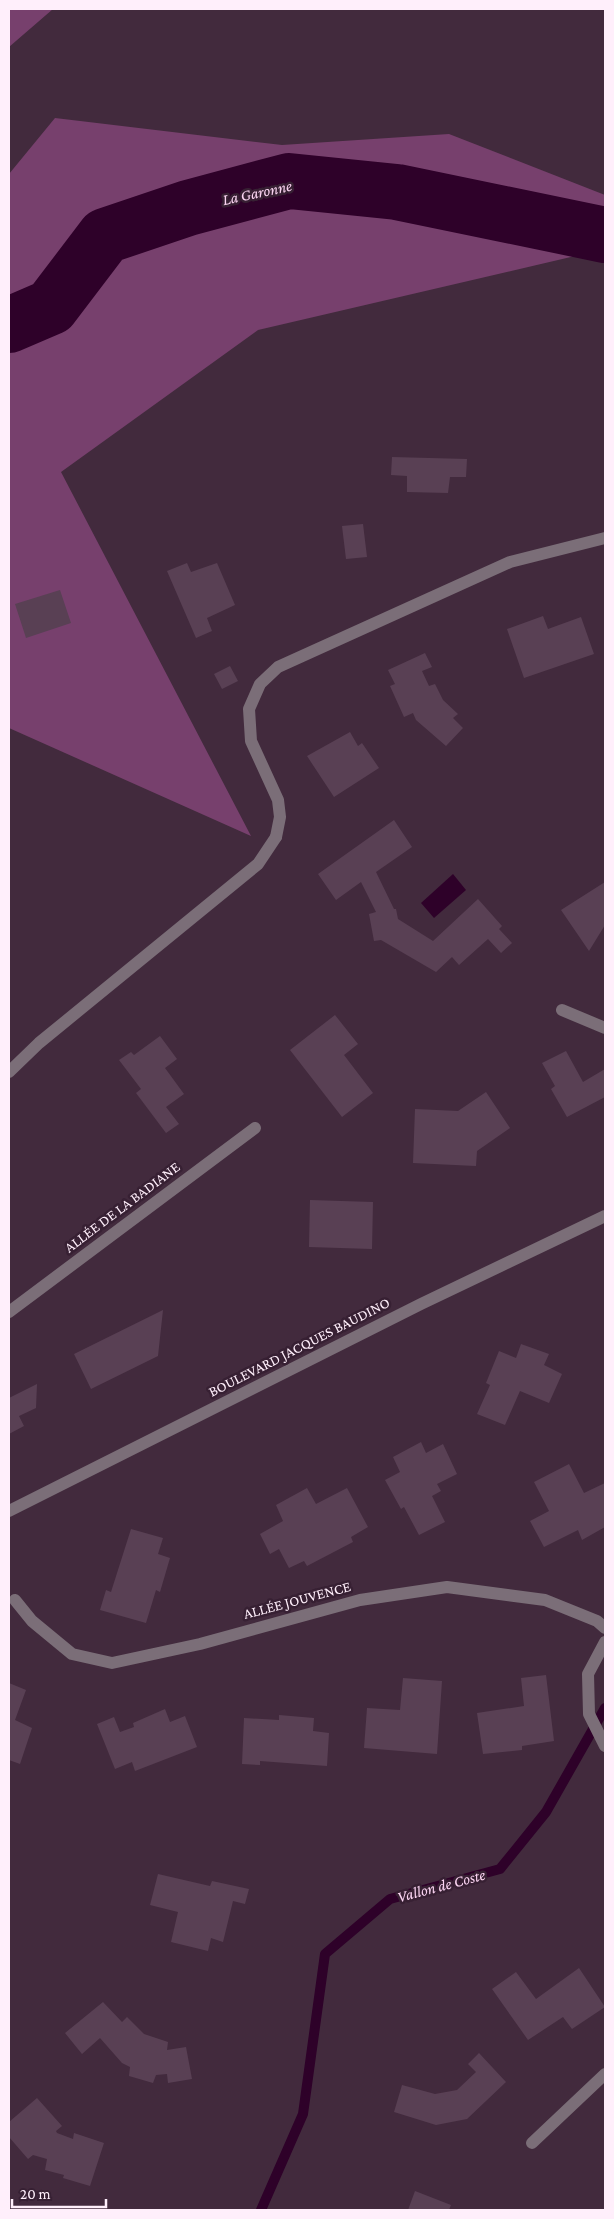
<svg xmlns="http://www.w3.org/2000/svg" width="614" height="2219" viewBox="0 0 614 2219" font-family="'Crimson Pro',serif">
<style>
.green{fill:#77406d}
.water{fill:#2e0129}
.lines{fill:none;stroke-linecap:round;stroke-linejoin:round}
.stream{stroke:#2e0129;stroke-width:10}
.river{stroke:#2e0129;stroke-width:56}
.building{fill:#594054}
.service{stroke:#7b6e78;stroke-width:12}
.minor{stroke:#7b6e78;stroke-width:12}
.labels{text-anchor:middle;stroke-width:5;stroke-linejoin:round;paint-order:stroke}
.street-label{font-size:15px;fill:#ffeffb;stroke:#372033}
.water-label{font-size:16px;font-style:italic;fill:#fcd5f3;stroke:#372033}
</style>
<rect width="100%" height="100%" fill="#422a3d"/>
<!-- green -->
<path class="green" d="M9 9H53L9 47Z
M55 118 282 145 449 134 605 195V249L258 330 61 472 251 836 9 728V174Z"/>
<!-- water -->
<path class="water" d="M453 874 466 890 434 918 421 903Z"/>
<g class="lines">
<!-- stream -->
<path class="stream" d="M261 2210 303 2114 325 1954 390 1899 500 1869 546 1812 605 1708"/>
<!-- river -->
<path class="river" d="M9 325 51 307 105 236 188 208 289 181 397 192 605 235"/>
</g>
<!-- building -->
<path class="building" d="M392 457 467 459 466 477H450L448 493 407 492V476L391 475Z
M363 524 367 557 346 559 342 526Z
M187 563 191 572 217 563 235 605 207 618 212 631 196 638 167 571Z
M60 590 71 623 26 638 15 604Z
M543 616 548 629 581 617 594 654 524 678 507 629Z
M425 653 432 667 422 671 429 686 435 684 443 700 458 714 453 718 463 728 446 746 416 720 413 713 404 717 390 686 395 684 388 670Z
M230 666 238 681 222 689 214 674Z
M350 732 358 746 362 743 379 768 334 797 307 756Z
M394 820 412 847 376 872 394 909H396L398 919 433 941 478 899 502 926 499 929 512 943 501 953 488 939 459 965 452 957 436 972 381 940 374 941 369 914 376 912 361 882 336 900 318 874Z
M605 882V925L589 951 561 910Z
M335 1015 358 1044 344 1055 373 1093 342 1117 290 1050Z
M160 1036 177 1059 165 1068 184 1094 166 1107 179 1124 166 1133 136 1093 141 1089 119 1060 131 1052 134 1055Z
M566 1051 583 1082 605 1069V1097L567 1117 551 1089 555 1086 542 1063Z
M486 1092 510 1128 477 1151 476 1166 413 1163 415 1109 458 1111Z
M310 1200 373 1202 372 1249 309 1247Z
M163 1310 158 1356 91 1389 74 1354Z
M521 1344 549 1354 544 1365 562 1374 549 1403 520 1391 505 1425 477 1414 490 1385 486 1383 499 1351 516 1358Z
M37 1384 36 1408 19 1416 24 1426 9 1434V1398Z
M421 1442 426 1453 443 1444 457 1474 437 1484 441 1491 432 1496 445 1522 419 1535 404 1507 401 1509 385 1480 400 1472 393 1457Z
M569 1464 584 1493 605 1483V1527L582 1540 578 1530 544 1547 530 1521 549 1511 534 1482Z
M307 1488 316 1504 347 1488 368 1527 351 1537 353 1542 307 1566 304 1561 289 1568 279 1549 270 1554 260 1534 283 1521 276 1505Z
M131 1529 163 1538 158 1554 170 1558 160 1592 156 1590 146 1623 100 1610 106 1590 111 1592Z
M546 1675 554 1741 522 1746V1750L483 1754 477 1713 524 1706 521 1678Z
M403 1678 442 1681 437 1754 364 1748 367 1708 400 1710Z
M9 1683 26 1690 15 1720 32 1728 20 1764 9 1760Z
M165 1709 170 1722 185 1716 197 1747 135 1771 132 1762 115 1769 97 1724 114 1717 120 1732 134 1727 133 1723Z
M279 1715 314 1718 313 1731 329 1733 327 1766 260 1761V1765L242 1764 244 1718 279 1720Z
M158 1874 210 1886 212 1881 249 1889 245 1904 233 1901 223 1942 211 1938 208 1951 171 1942 178 1912 150 1905Z
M579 1968 605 2007 572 2029 563 2017 528 2040 492 1989 516 1972 536 1999Z
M103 2002 122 2022 127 2017 144 2034 168 2042 167 2050 186 2047 192 2079 168 2083 167 2074 156 2075 153 2083 129 2076 130 2067 122 2063 100 2038 82 2054 65 2033Z
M479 2053 506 2082 467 2119 436 2125 394 2112 402 2085 435 2094 457 2090 476 2072 468 2064Z
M37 2098 62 2126 56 2131 57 2133 73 2139 74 2133 104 2143 90 2186 63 2178 64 2175 45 2170 47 2159 33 2155 28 2159 9 2137V2122Z
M415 2191 451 2205 449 2210H408Z"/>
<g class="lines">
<!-- service -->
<path class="service" d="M276 837 280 817 278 800 251 741 249 709 260 684 278 667 510 562 605 538
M562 1010 605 1028"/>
<!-- minor -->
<path class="minor" d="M9 1072 39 1043 258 864 276 837
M9 1312 255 1128
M9 1511 421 1304 605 1216
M15 1600 32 1621 72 1654 112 1663 200 1644 360 1600 447 1587 545 1600 597 1621 605 1628
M605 1642 588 1674 589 1714 605 1746
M532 2143 605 2074"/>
</g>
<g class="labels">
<!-- street labels -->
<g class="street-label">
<text transform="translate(122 1207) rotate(-37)" y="5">ALLÉE DE LA BADIANE</text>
<text transform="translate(299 1347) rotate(-27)" y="5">BOULEVARD JACQUES BAUDINO</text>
<text transform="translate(297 1600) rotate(-15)" y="5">ALLÉE JOUVENCE</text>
</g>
<!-- water labels -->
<g class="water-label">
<text transform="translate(257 192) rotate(-12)" y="6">La Garonne</text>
<text transform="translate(441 1885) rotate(-15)" y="6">Vallon de Coste</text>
</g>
</g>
<!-- border -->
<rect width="614" height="2219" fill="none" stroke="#ffeffb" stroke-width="20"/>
<!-- scale -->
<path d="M12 2199v8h94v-8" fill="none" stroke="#ffeffb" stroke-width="2.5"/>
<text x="20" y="2199" font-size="15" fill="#ffeffb" stroke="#372033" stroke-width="4" paint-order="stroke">20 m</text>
</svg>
